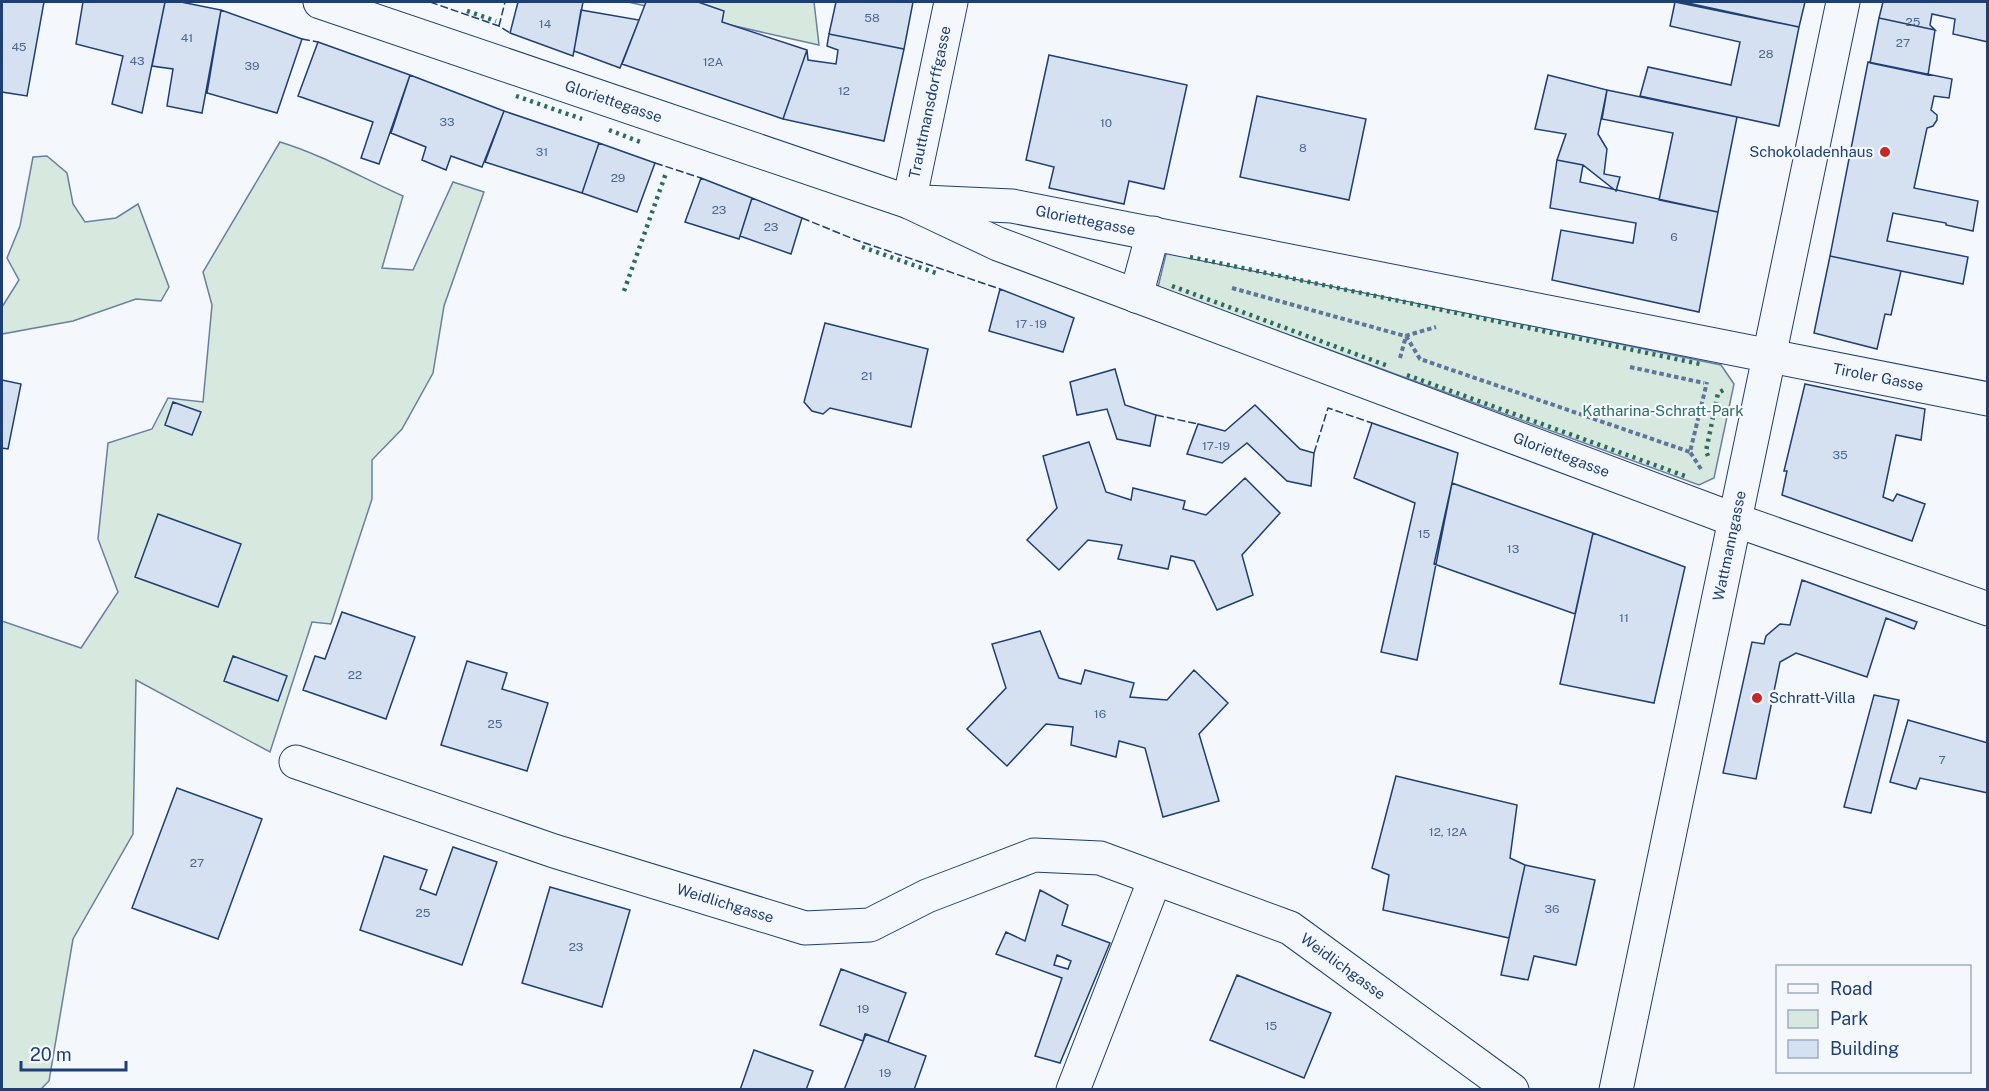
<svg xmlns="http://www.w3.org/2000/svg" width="1989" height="1091" viewBox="0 0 1989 1091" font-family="'Public Sans',sans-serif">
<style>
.green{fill:#d7e8df;stroke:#687fa3;stroke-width:1.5}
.building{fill:#d5e0f0;stroke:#1d3f73;stroke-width:1.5;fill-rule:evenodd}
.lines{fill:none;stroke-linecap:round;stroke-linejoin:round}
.minor-casing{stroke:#1d3f73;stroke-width:35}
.path{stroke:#5e769c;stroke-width:4;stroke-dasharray:4.5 3;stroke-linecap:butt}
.minor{stroke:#f4f7fb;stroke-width:33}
.hedge{stroke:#2c6c60;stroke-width:4.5;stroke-dasharray:3 4.5;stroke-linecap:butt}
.fence{stroke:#1d3f73;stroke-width:1.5;stroke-dasharray:8 3;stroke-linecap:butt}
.poi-dot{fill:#c62828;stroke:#f4f7fb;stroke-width:2}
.labels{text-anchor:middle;stroke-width:4.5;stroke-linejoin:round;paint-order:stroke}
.number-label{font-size:12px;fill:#4b6792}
.street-label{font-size:15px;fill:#1d3f73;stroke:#f4f7fb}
.poi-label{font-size:15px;fill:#1d3f73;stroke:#f4f7fb;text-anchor:end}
.park-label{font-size:15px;fill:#2c6c60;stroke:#f4f7fb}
</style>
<rect width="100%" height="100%" fill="#f4f7fb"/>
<!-- green -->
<path class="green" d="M628 2H814L819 45Z
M280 142C323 155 362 178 403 196L382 268 413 270 453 182 484 192 444 306 433 373 402 429 372 460V499L331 624 312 622 270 752 136 680 133 834 73 939 49 1081 41 1089 2 1090V621L81 648 118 592 98 539 108 443 152 429 168 398 203 402 212 305 203 272Z
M47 156 67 173 73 204 85 222 116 218 138 204 169 287 161 301 136 299 73 321 2 334V307L19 280 7 258 20 226 33 157Z
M1167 250 1721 365 1734 384 1714 478 1699 485 1158 287Z"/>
<!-- building -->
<path class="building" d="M2 2H44L27 96 2 92Z
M83 2H165L142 113 112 104 123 56 76 44Z
M165 2H181L221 10 202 113 167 106 173 69 152 66Z
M518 2H583L573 56 510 33Z
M646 2H698L724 11 722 22 807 50 783 119 622 64Z
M836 2H913L904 49 829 34Z
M1675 2 1799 27 1779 126 1640 96 1648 67 1731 85 1740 42 1670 26Z
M1683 2H1805L1799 27Z
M1883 2H1988V42L1953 34 1955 19 1932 14 1930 25 1935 30 1879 18Z
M221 10 302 39 277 113 207 93Z
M581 10 639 20 620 68 574 51Z
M1879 18 1935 30 1928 75 1870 63Z
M829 34 904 49 884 141 783 119 807 50 808 60 836 64 838 50 827 46Z
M318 42 410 75 379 164 361 158 373 122 298 96Z
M1049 55 1187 85 1164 189 1129 181 1124 204 1049 188 1054 167 1026 160Z
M1868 62 1952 79 1949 98 1934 96 1931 110 1937 115V120L1933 126 1927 128 1914 188 1978 201 1973 231 1946 225V223L1893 213 1887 241 1968 257 1963 284 1830 256Z
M410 75 504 111 482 167 451 156 446 170 422 160 426 147 391 133Z
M1548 75 1607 90 1598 134 1607 149 1604 174 1620 177 1616 191 1583 165 1557 160 1566 134 1535 129Z
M1607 90 1737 117 1718 212 1659 200 1673 133 1602 119Z
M1257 96 1366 119 1349 200 1240 177Z
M504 111 599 143 582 193 485 162Z
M599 143 655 163 637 212 582 193Z
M1557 160 1583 165 1580 182 1718 212 1699 312 1552 280 1561 230 1633 243 1636 223 1550 208Z
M701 178 752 198 739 239 685 222Z
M752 198 802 218 791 254 740 236Z
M1830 256 1901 271 1891 315 1885 314 1877 349 1814 333Z
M1000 289 1074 318 1063 352 989 331Z
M825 323 928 349 911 427 830 408 823 414 812 411 804 402Z
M1115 369 1125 405 1156 415 1150 446 1117 439 1107 409 1077 415 1070 382Z
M2 380 21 384 8 449 2 448Z
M1805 384 1925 409 1921 440 1896 435 1883 497 1893 501 1897 494 1925 504 1912 541 1782 495 1787 471H1784Z
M173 402 201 412 192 435 165 425Z
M1255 405 1300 449 1314 453 1311 486 1287 481 1247 443 1222 463 1187 454 1198 424 1225 431Z
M1372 423 1458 453 1417 660 1381 652 1415 503 1354 478Z
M1089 442 1106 492 1131 500 1133 488 1185 501 1183 509 1206 515 1245 478 1280 513 1242 555 1253 595 1217 610 1194 561 1171 556 1168 569 1118 559 1122 545 1088 540 1059 570 1027 540 1057 508 1043 456Z
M1452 483 1593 533 1575 614 1434 564Z
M158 514 241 544 218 607 135 577Z
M1593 533 1685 567 1654 703 1560 684Z
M1802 580 1917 622 1914 629 1886 618 1867 677 1796 653 1780 662 1756 779 1723 773 1752 642 1764 644 1766 636 1780 624 1790 625Z
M342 612 415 637 386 719 303 690 315 656 325 659Z
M1040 631 1059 678 1081 684 1085 670 1134 683 1130 697 1167 700 1194 670 1228 703 1199 734 1219 801 1163 817 1145 748 1119 741 1116 757 1071 745 1073 727 1046 724 1007 766 967 729 1006 688 992 644Z
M233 656 287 676 278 701 224 681Z
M467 661 507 673 502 689 548 703 527 771 441 745Z
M1874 695 1899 700 1871 813 1844 807Z
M1908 720 1988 743V793L1920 778 1916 789 1890 782Z
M1396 776 1517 805 1510 858 1525 865 1509 938 1383 910 1389 875 1372 868Z
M177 788 262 819 218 939 132 908Z
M453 847 497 862 462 965 360 930 384 856 427 870 420 889 436 895Z
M1525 865 1595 880 1576 965 1534 956 1528 980 1501 975Z
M550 887 630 910 602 1007 522 983Z
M1040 890 1068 905 1062 925 1110 943 1060 1063 1035 1056 1062 978 996 954 1006 932 1025 941ZM1057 955 1071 961 1068 969 1054 965Z
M841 969 906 993 888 1042 865 1034 863 1041 820 1025Z
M1237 975 1331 1013 1304 1078 1210 1040Z
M866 1034 926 1056 914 1090H844Z
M754 1050 813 1071 806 1090H740Z"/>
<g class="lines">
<defs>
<g id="minor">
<path id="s1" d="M320 2 909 202 998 244 1735 520 1988 609"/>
<path id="s2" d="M909 202 951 2"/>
<path id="s3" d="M923 202 1012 206 1988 399"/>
<path d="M1136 296 1153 233"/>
<path id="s4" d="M296 762 554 851 805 928 870 925 927 896 1034 855 1100 858 1290 928 1512 1090"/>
<path d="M1073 1090 1155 879"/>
<path id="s5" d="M1616 1090 1843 2"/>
</g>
</defs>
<!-- minor casing -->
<use href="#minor" class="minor-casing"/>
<!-- path -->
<path class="path" d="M1232 288 1405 336 1436 327
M1406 336 1420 359 1690 452
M1400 358 1406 336
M1630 367 1704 383
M1701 469 1690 452 1707 382"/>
<!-- minor -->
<use href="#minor" class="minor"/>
<!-- hedge -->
<path class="hedge" d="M467 11 496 21
M516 96 582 119
M609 130 643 143
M862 247 936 273
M1190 257 1700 364
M1172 286 1388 366
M624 291 666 173
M1407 375 1685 476
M1708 456 1706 451 1718 393 1727 388"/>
<!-- fence -->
<path class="fence" d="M430 2 499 26 510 33
M499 26 505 2
M302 39 318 42
M655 163 701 178
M802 218 856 240 1000 289
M1156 415 1198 424
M1314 453 1328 408 1372 423"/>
</g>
<!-- markers -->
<g class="poi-dot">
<circle cx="1885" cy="152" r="6"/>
<circle cx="1757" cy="698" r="6"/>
</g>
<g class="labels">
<!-- number labels -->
<g class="number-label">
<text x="872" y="22">58</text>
<text x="1913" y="26">25</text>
<text x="545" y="28">14</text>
<text x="187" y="42">41</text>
<text x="1903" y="47">27</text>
<text x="19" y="51">45</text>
<text x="1766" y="58">28</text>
<text x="137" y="65">43</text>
<text x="713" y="66">12A</text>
<text x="252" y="70">39</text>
<text x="844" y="95">12</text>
<text x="447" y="126">33</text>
<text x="1106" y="127">10</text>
<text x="1303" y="152">8</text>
<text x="542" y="156">31</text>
<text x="618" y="182">29</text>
<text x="719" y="214">23</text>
<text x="771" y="231">23</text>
<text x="1674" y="241">6</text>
<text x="1031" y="328">17 - 19</text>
<text x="867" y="380">21</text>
<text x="1216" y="450">17-19</text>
<text x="1840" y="459">35</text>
<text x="1424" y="538">15</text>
<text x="1513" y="553">13</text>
<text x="1624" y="622">11</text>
<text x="355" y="679">22</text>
<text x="1100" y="718">16</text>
<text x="495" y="728">25</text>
<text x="1942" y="764">7</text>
<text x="1448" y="836">12, 12A</text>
<text x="197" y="867">27</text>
<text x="1552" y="913">36</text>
<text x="423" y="917">25</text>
<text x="576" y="951">23</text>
<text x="863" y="1013">19</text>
<text x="1271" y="1030">15</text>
<text x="885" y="1077">19</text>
</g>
<!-- street labels -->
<g class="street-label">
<text dy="5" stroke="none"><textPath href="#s1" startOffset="310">Gloriettegasse</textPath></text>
<text dy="5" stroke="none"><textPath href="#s2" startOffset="102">Trauttmansdorffgasse</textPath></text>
<text dy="5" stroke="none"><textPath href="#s3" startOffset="164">Gloriettegasse</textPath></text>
<text dy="5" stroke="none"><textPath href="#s3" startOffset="972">Tiroler Gasse</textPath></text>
<text dy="5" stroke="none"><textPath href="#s1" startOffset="1322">Gloriettegasse</textPath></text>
<text dy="5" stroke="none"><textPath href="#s5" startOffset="556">Wattmanngasse</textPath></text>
<text dy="5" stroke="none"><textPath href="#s4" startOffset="452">Weidlichgasse</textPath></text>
<text dy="5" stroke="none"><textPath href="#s4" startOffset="1113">Weidlichgasse</textPath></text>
</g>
<!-- poi labels -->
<g class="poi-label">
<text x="1873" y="157">Schokoladenhaus</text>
<text x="1769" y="703" text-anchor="start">Schratt-Villa</text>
</g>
<!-- park labels -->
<g class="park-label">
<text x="1663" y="416">Katharina-Schratt-Park</text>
</g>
</g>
<!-- border -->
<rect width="1989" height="1091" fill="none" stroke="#1d3f73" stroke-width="6"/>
<!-- legend -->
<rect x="1776" y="965" width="195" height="108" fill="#f4f7fb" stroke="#9eadc5" stroke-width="1.5"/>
<rect x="1788" y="984" width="30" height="9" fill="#f4f7fb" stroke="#9eadc5" stroke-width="1.5"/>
<text x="1830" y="995" font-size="18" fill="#1d3f73">Road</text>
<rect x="1788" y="1010" width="30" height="18" fill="#d7e8df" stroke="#9eadc5" stroke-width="1.5"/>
<text x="1830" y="1025" font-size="18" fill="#1d3f73">Park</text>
<rect x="1788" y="1040" width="30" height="18" fill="#d5e0f0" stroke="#9eadc5" stroke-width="1.5"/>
<text x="1830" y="1055" font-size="18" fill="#1d3f73">Building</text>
<!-- scale -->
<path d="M21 1061v9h105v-9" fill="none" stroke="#1d3f73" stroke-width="3"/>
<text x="30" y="1061" font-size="18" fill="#1d3f73" stroke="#f4f7fb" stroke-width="4.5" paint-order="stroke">20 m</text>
</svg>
